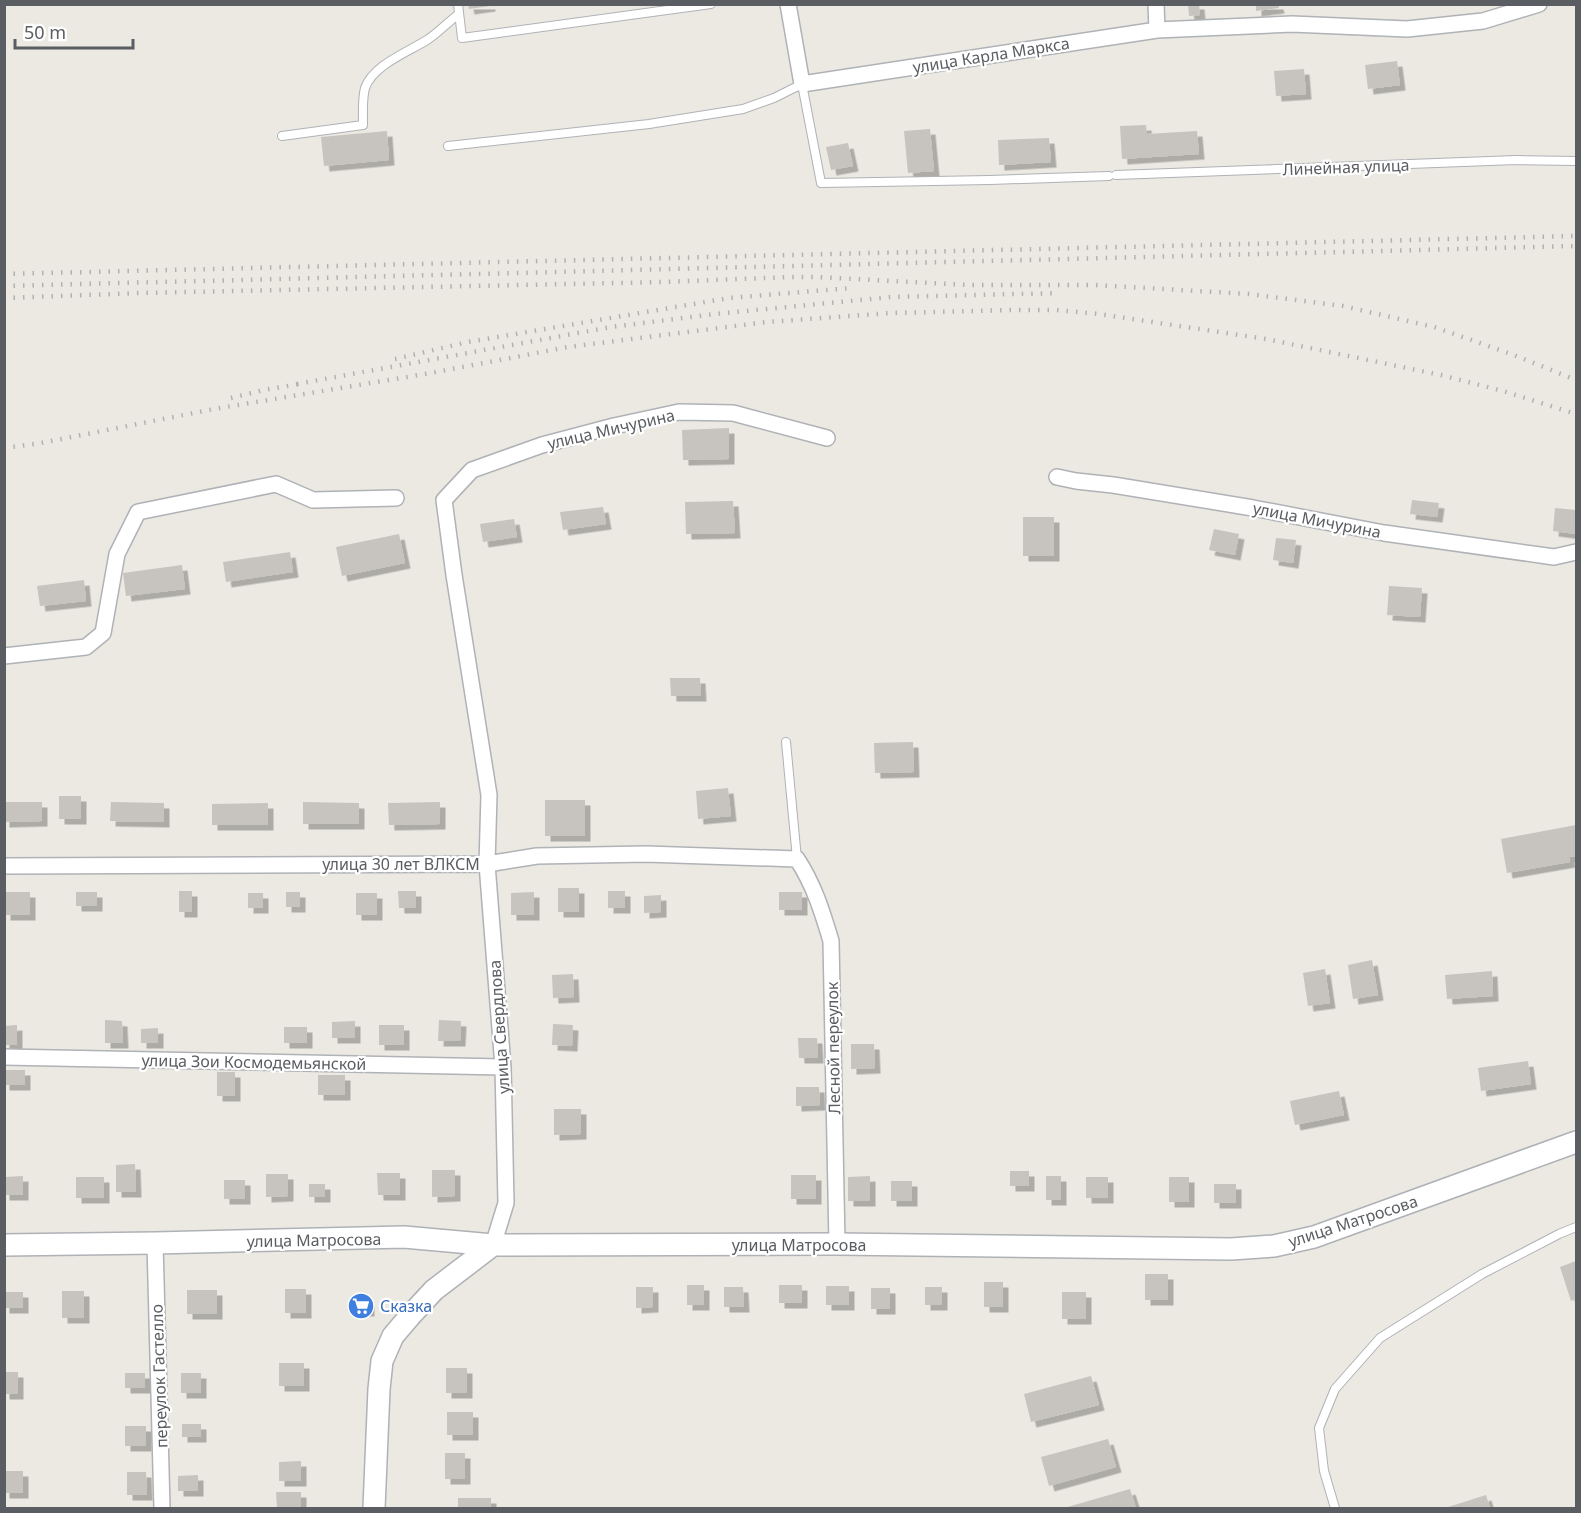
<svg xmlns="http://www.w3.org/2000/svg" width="1581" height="1513" viewBox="0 0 1581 1513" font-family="'Noto Sans',sans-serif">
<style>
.building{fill:#c7c3be;filter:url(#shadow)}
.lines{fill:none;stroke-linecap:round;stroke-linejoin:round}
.lane-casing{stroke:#afb2b6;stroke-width:10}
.street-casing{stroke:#afb2b6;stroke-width:18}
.secondary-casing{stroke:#aeb1b6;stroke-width:24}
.lane{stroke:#fff;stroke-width:8}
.street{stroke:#fff;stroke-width:15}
.secondary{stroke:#fff;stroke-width:21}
.rail{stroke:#b0b1b1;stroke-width:4.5;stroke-dasharray:1.5 8;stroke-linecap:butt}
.labels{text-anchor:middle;stroke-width:4.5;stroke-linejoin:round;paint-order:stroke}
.street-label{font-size:16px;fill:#5a5d61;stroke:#fff}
.shop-label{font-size:16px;fill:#366cbe;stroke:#fff;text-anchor:start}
</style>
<defs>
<filter id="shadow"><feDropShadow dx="5.5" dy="5.5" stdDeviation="0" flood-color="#0004"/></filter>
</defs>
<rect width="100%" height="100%" fill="#ebe9e2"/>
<!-- building -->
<path class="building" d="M468 4H490V6L469 9Z
M1188 4H1199L1200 15 1189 16Z
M1256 4H1278L1279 8 1256 11Z
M1397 61 1400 85 1368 89 1365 65Z
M1304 69 1306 94 1276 96 1274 71Z
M1146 125 1147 134 1197 131 1199 154 1122 159 1120 126Z
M930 129 934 171 908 173 904 131Z
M387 131 389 160 324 166 321 137Z
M1049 138 1051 162 999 165 998 140Z
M848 143 853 166 831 170 826 147Z
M729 428V459L683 460 682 430Z
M1412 500 1439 503 1437 517 1410 514Z
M733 501 735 533 686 534 685 502Z
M603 507 606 524 563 530 560 512Z
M1555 508 1576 510V534L1553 531Z
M1023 517H1054V556H1023Z
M514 519 517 537 483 542 480 524Z
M1214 529 1239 534 1235 555 1209 550Z
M399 534 405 563 342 576 336 547Z
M1276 538 1296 540 1293 563 1273 560Z
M290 552 293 572 226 582 223 562Z
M182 565 185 589 126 596 123 573Z
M84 580 86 601 40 606 37 586Z
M1389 586 1422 588 1420 617 1387 615Z
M670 678H700L701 696H671Z
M913 742 914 772 875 773 874 743Z
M728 788 731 816 698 819 696 791Z
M59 796H81V819H59Z
M545 800H585V836H545Z
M4 802H42V821L4 822Z
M111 802 164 803V822L110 821Z
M303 802 359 803V824H303Z
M440 802V824L389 825 388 803Z
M268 803V825H212V804Z
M1576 825V856L1569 857 1570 862 1507 873 1501 839Z
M558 888H579V912H558Z
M179 891H192V912H179Z
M398 891H416V908H399Z
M608 891H625V908H608Z
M5 892H30V915H5Z
M76 892H97V906H76Z
M286 892H300V907H286Z
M534 892V915H511V893Z
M779 892H802V910H779Z
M248 893H263V908H248Z
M356 893H377V915H356Z
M661 895V912L644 913V896Z
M1372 960 1378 995 1353 999 1348 965Z
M1325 969 1330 1003 1308 1006 1303 973Z
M1492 971 1493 996 1447 999 1445 975Z
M573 974 574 997 553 998 552 975Z
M105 1020 122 1021 123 1043H105Z
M439 1020 461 1021 460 1041H438Z
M355 1021V1038H332V1022Z
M553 1024 573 1025 572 1046 552 1045Z
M17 1025V1045H4V1026Z
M379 1025H404V1045H379Z
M284 1027H307V1043H284Z
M158 1028V1043H141V1029Z
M798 1038H817L818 1058H799Z
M851 1044H874L875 1068 851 1069Z
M1528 1061 1531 1084 1481 1091 1478 1068Z
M4 1070H25V1085H4Z
M217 1072H235V1096H217Z
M318 1075H345V1095H318Z
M796 1087H819L820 1105 796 1106Z
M1339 1091 1344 1115 1295 1125 1290 1101Z
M554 1109H581V1134L554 1135Z
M135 1164 136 1192H116V1165Z
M432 1170H455V1196L432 1197Z
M1010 1171H1029V1186H1010Z
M377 1173H400V1195H378Z
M266 1174H288V1196L266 1197Z
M791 1175H816V1199H791Z
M23 1176V1195H4V1177Z
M870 1176V1201H848V1177Z
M1046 1176H1061V1200H1046Z
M76 1177H104V1198H76Z
M1086 1177H1108V1198H1086Z
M1169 1177H1189V1202H1169Z
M224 1180H245V1199H224Z
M891 1181H912V1201H891Z
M309 1184H325V1197H309Z
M1214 1184H1236V1203H1214Z
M1576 1261V1299L1571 1301 1560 1267Z
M1145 1274H1168V1300H1145Z
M984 1282H1003V1307H984Z
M687 1285H704V1305H687Z
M779 1285H802V1303H779Z
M826 1286H849V1305H826Z
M636 1287H653V1307L636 1308Z
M724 1287H743L744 1307H724Z
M925 1287H942V1305H925Z
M871 1288H890V1309H871Z
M285 1289H306V1313H285Z
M187 1290H217V1314H187Z
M62 1291H84V1318H62Z
M4 1292H23V1308H4Z
M1062 1292H1086V1319H1062Z
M354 1301H369V1311H354Z
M279 1363H304V1386H279Z
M446 1368H467V1393H446Z
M4 1372H18V1394H4Z
M125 1373H145V1388H125Z
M181 1373H201V1393H181Z
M1091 1376 1099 1405 1031 1422 1024 1394Z
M447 1412H473V1435H447Z
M182 1424H201V1437H182Z
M125 1426H146V1446H125Z
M1108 1439 1116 1467 1049 1486 1041 1457Z
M445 1453H465V1479H445Z
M301 1461V1481H279V1462Z
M4 1471H23V1493H4Z
M127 1472H146L147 1495H127Z
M198 1475V1491H178V1476Z
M1130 1489 1136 1508H1064Z
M276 1492H301V1508H277Z
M1486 1495 1490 1508H1445Z
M458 1498H491V1508H458Z"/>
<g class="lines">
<defs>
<path id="lane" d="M458 4 462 38 711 4
M282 136 363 125C363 113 362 100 365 88 373 65 408 52 427 40 438 33 448 22 459 14
M448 146 649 124 743 109 774 98 802 84 821 183 990 180 1109 176
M1116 175 1516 160 1576 161
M786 742 797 859
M1335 1508 1324 1471 1319 1428 1335 1389 1380 1338 1482 1274 1559 1234 1576 1227"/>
<path id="street" d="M788 4 802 84 1157 30 1292 24 1407 29 1483 21 1539 4
M1156 4 1157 30
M1057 477 1076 481 1113 485 1253 508 1384 533 1554 557 1576 552
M4 656 86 647 103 633 117 554 138 512 276 484 313 500 396 498
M4 866 487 864 537 856 646 854 797 859C814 885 822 911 831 941L837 1244
M4 1057 503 1067
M155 1243 162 1508
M493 1245 506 1203 503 1067 487 864 489 795 454 575 444 500 472 470 542 445 614 426 679 412 733 413 827 438"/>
<path id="secondary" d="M4 1245 155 1243 404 1237 493 1245 837 1244 1231 1249 1274 1246 1314 1237 1576 1142
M374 1508 379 1389 382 1361 393 1336 410 1316 434 1290 493 1245"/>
</defs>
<!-- lane casing -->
<use href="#lane" class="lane-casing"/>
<!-- street casing -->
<use href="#street" class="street-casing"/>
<!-- secondary casing -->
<use href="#secondary" class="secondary-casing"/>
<!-- lane -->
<use href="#lane" class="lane"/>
<!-- street -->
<use href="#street" class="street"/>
<!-- secondary -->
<use href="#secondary" class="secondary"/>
<!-- rail -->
<path class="rail" d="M4 274 1576 236
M4 286 1576 246
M4 298 140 293 663 282 791 277H817L970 285H1094L1249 294 1343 306 1434 327 1514 355 1576 380
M395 359 468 342 729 298 851 288
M297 384 611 327 715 314 891 297 1059 293
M231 398 264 390 305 383
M4 448 41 443 214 409 431 373 568 347 767 322 891 313 1013 310H1057L1099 314 1266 339 1441 375 1503 391 1576 414"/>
</g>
<!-- icons -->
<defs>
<symbol id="supermarket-disc" viewBox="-11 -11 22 22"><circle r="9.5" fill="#3f7fe0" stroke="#fff"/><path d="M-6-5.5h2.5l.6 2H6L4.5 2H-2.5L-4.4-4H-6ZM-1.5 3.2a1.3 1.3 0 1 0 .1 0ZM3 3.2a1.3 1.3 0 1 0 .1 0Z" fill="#fff"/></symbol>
</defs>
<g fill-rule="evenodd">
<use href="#supermarket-disc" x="346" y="1291" width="30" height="30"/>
</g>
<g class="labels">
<!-- street labels -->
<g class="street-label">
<text transform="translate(991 55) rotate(-9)" y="6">улица Карла Маркса</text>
<text transform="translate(1346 167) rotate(-2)" y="6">Линейная улица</text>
<text transform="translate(611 429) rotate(-13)" y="6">улица Мичурина</text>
<text transform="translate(1317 520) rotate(11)" y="6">улица Мичурина</text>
<text x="401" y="870">улица 30 лет ВЛКСМ</text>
<text transform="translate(499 1027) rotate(-94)" y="6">улица Свердлова</text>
<text transform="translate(833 1048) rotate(-91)" y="6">Лесной переулок</text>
<text transform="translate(254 1062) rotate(1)" y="6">улица Зои Космодемьянской</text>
<text transform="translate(1353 1221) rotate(-18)" y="6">улица Матросова</text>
<text transform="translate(314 1240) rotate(-1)" y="6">улица Матросова</text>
<text x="799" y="1251">улица Матросова</text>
<text transform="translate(159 1376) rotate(-92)" y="6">переулок Гастелло</text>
</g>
<!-- shop labels -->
<g class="shop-label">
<text x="380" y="1312">Сказка</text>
</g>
</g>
<!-- border -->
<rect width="1581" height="1513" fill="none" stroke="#5a5d61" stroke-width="12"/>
<!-- scale -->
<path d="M15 39v9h118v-9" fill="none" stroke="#5a5d61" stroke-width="3"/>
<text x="24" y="39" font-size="18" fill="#5a5d61" stroke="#ffffff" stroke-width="4.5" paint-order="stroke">50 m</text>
</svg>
